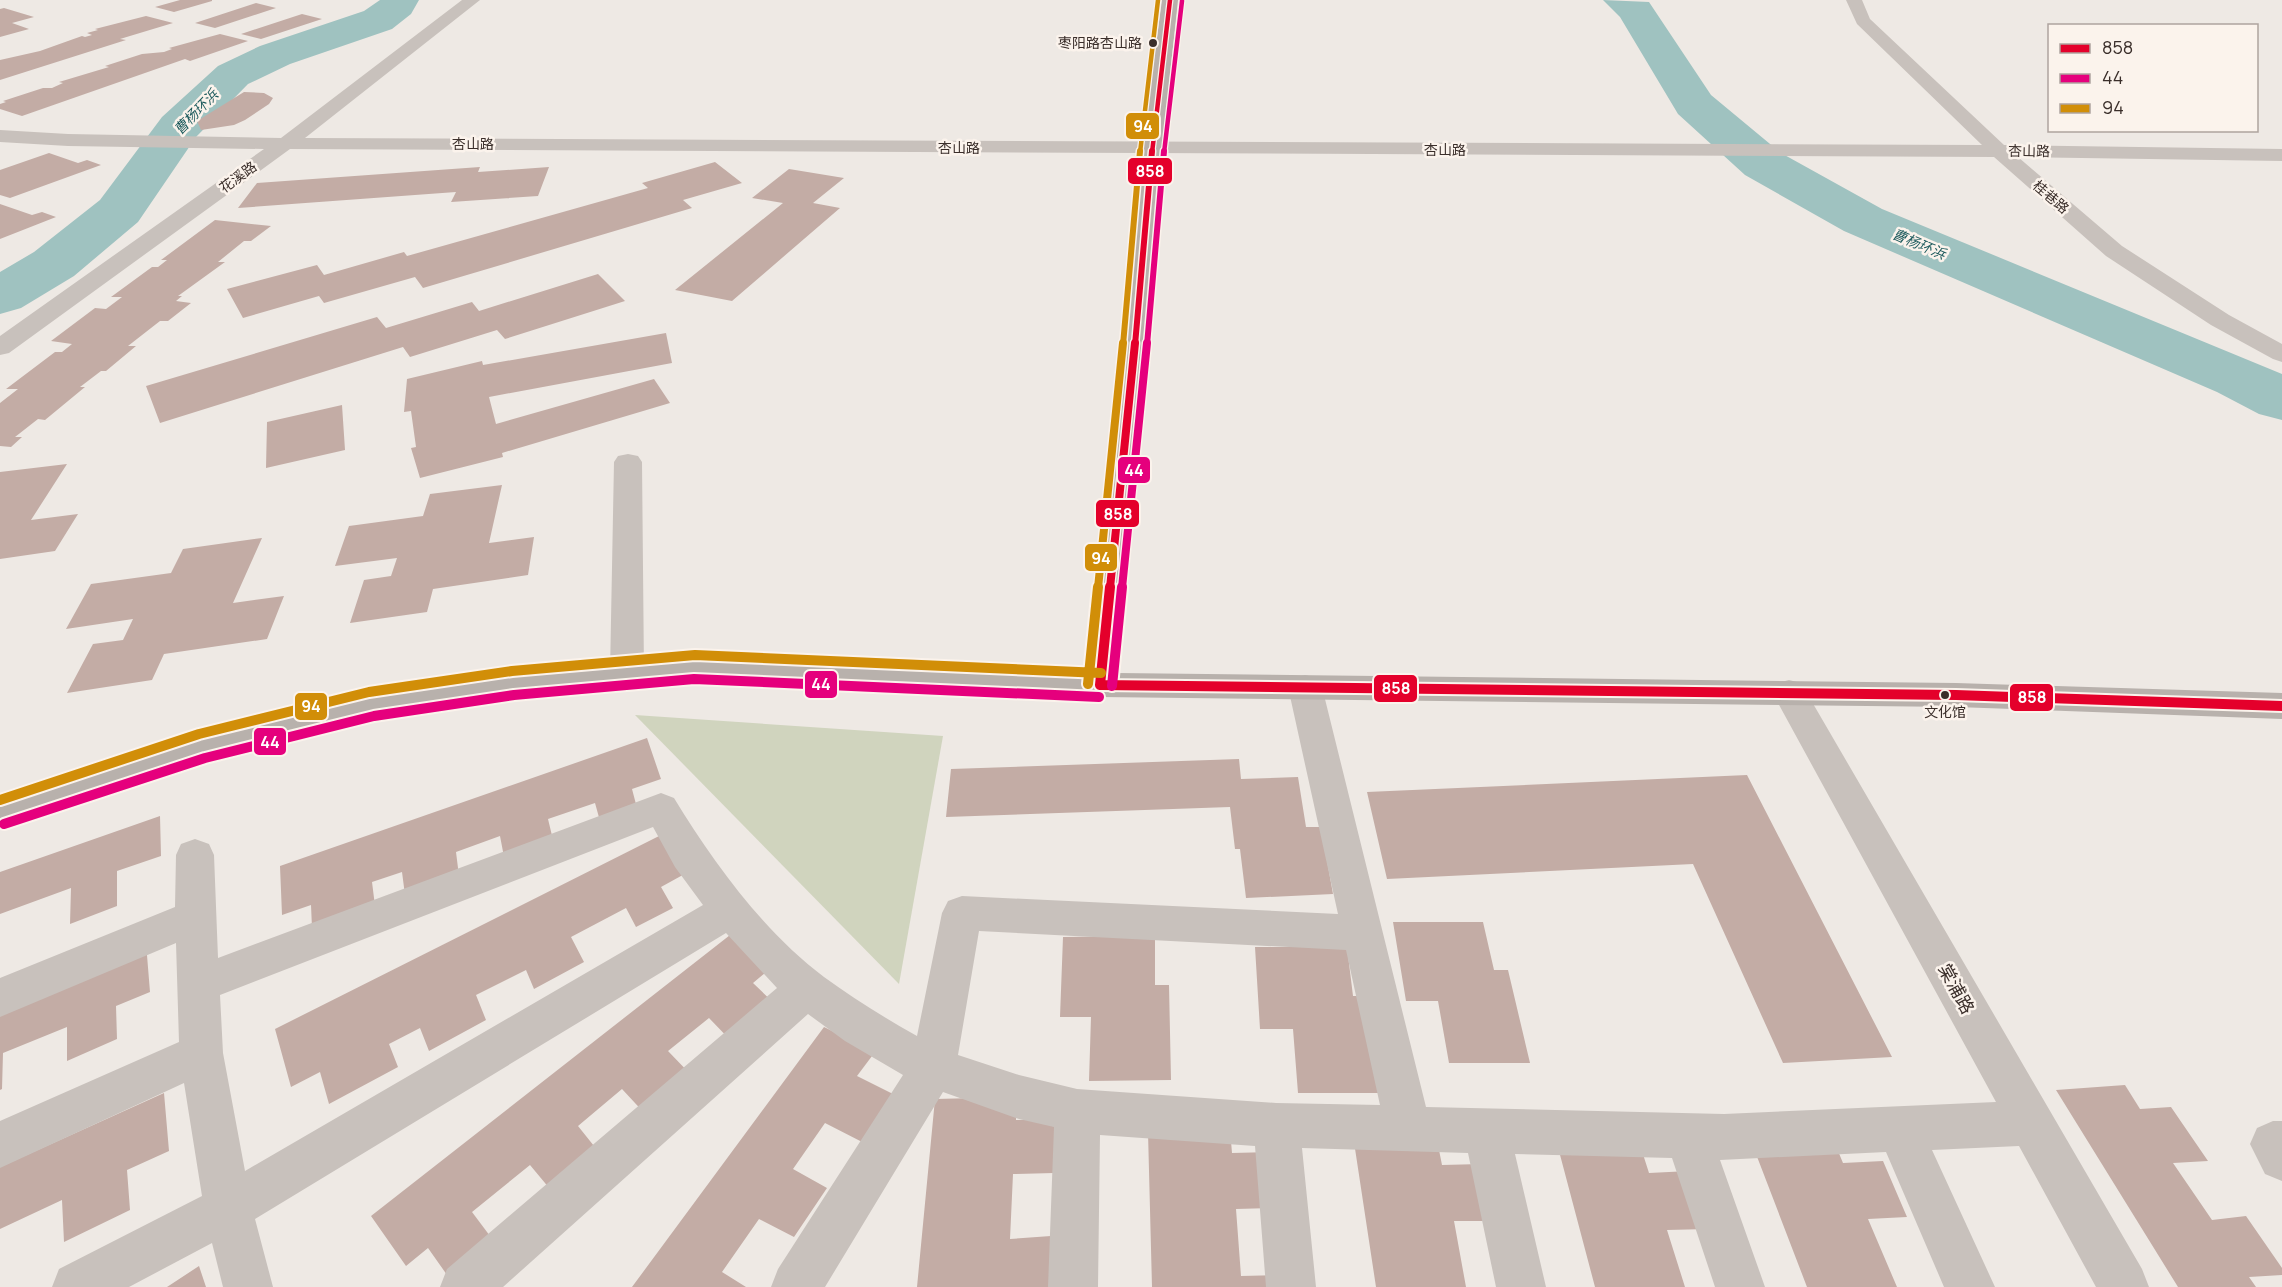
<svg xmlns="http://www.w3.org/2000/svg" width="2282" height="1287" viewBox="0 0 2282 1287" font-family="Manrope,'Noto Sans SC',sans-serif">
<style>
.green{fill:#d0d4be}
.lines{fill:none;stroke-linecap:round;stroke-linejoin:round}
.river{fill:#9fc2c0;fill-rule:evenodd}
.building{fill:#c3aca5}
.street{fill:#c8c1bc;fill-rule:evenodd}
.secondary{fill:#b8b1ac;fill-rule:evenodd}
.bus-1-far3-casing{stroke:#fbf3ec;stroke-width:7}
.bus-1-far2-casing{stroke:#fbf3ec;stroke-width:9}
.bus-1-far1-casing{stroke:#fbf3ec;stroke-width:11}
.bus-1-casing{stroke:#fbf3ec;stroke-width:14}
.bus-2-far3-casing{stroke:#fbf3ec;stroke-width:7}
.bus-2-far2-casing{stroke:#fbf3ec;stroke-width:9}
.bus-2-far1-casing{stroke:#fbf3ec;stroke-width:11}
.bus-2-casing{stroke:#fbf3ec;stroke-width:14}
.bus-3-far3-casing{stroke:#fbf3ec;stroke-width:7}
.bus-3-far2-casing{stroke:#fbf3ec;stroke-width:9}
.bus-3-far1-casing{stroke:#fbf3ec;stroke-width:11}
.bus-3-casing{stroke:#fbf3ec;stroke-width:14}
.bus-1-far3{stroke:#e4002b;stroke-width:4.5}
.bus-1-far2{stroke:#e4002b;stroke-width:6}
.bus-1-far1{stroke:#e4002b;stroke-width:8}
.bus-1{stroke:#e4002b;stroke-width:10}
.bus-2-far3{stroke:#e5007d;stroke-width:4.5}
.bus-2-far2{stroke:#e5007d;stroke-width:6}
.bus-2-far1{stroke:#e5007d;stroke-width:8}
.bus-2{stroke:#e5007d;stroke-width:10}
.bus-3-far3{stroke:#d18e08;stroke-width:4.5}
.bus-3-far2{stroke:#d18e08;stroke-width:6}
.bus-3-far1{stroke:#d18e08;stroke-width:8}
.bus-3{stroke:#d18e08;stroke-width:10}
.bus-dot{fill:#3a2e2a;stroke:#fbf3ec;stroke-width:2}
.labels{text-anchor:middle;stroke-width:5;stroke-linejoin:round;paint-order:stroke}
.bus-label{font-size:14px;fill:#3a2e2a;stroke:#fbf3ec;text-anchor:end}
.far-water-label{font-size:14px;font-style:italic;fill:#1e5b5d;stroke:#fbf3ec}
.far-street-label{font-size:14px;fill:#3a2e2a;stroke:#fbf3ec}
.near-street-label{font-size:18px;fill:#3a2e2a;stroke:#fbf3ec}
.line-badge{stroke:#fbf3ec;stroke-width:2}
.badge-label{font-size:16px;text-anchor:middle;font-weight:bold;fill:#fff}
</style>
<rect width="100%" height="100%" fill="#eee9e4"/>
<!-- green -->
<path class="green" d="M635 715 943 736 899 984Z"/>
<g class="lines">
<!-- river -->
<path class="river" d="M380 0H419L411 14 392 29 290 64 248 84 196 137 138 222 74 276 21 308 0 314V272L34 252 100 200 162 117 218 66 260 46 364 11Z
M1603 0 1649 2 1711 95 1781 153 1882 209 2282 374V420L2259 414 2217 392 1844 231 1745 175 1678 114 1620 17Z"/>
</g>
<!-- building -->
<path class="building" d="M180 0H212V1L174 12 155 7Z
M256 3 276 8 215 28 195 23Z
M4 8 34 17 12 23 29 29 0 37V9Z
M302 14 322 19 261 39 241 34Z
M146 16 173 23 120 39 126 40 0 80V60L40 51 82 36 85 37 92 35 87 33 98 30 95 29Z
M220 34 248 41 190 61 185 59 22 116 0 109V104L6 102 3 101 43 88H52L63 83 59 82 109 67 105 66 142 54 164 52 172 49 169 48Z
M244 92 264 93 273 98 269 104 245 120 234 125 201 130 197 121Z
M49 153 78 163 87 160 101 165 10 198 0 195V170Z
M715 162 742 183 683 200 692 208 423 288 415 277 324 303 319 296 243 318 227 289 317 265 324 275 404 252 407 256 648 188 642 183Z
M480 167 478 172 549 167 538 196 451 202 456 192 238 208 257 183Z
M789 169 844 178 813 203 840 208 732 301 675 290 783 203 752 198Z
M0 204 32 215 42 212 56 217 0 239Z
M215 220 271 226 251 241H244L218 262H225L178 296H182L176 301 191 303 168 321H160L128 346H136L106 371H101L80 387H85L45 420 38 419 15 437H22L11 447 0 446V403L18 389H6L55 352H62L72 344 51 341 95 308 106 309 122 297H111L152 267H158L167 260H161Z
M598 274 625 301 505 339 497 330 410 357 403 347 160 423 146 386 377 317 386 328 472 302 479 311Z
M666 333 672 363 489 397 496 424 654 379 670 403 502 453 503 457 420 478 411 448 416 447 411 411 404 412 407 379 482 361 483 365Z
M342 405 345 450 266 468 267 422Z
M67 464 31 520 78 514 55 551 0 559V472Z
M502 485 489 543 534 537 528 575 433 589 427 612 350 623 364 580 391 576 397 558 335 566 349 526 423 516 430 494Z
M262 538 233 603 284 596 267 639 164 654 152 680 67 693 93 644 123 640 133 619 66 629 91 584 171 573 183 549Z
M647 738 661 779 632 789 637 808 600 821 595 803 548 819 554 844 505 862 500 836 456 852 459 876 405 895 402 872 372 882 375 906 312 928 311 905 282 915 280 866Z
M1239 759 1241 779 1298 777 1306 827H1321L1333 894 1246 898 1240 849H1235L1230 807 946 817 951 769Z
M1747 775 1892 1057 1783 1063 1693 864 1387 879 1367 792Z
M160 816 161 856 117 871V906L70 924 71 888 0 914V872Z
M667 832 690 871 661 887 673 908 636 927 626 908 571 937 584 962 534 989 526 970 476 995 486 1020 429 1051 420 1028 389 1044 398 1067 329 1104 320 1072 291 1087 275 1029Z
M1393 922H1483L1494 970H1508L1530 1063H1449L1438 1001H1406Z
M739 928 777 963 753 983 780 1009 736 1046 709 1018 668 1051 694 1078 648 1117 622 1089 578 1126 602 1156 555 1195 530 1165 472 1212 496 1244 452 1282 428 1248 406 1266 371 1216Z
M1155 936V985H1169L1171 1080 1089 1081 1091 1017H1060L1063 937Z
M146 943 150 992 116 1006 117 1039 67 1061V1027L3 1053 2 1089 0 1090V1002Z
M1255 947H1347L1353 996H1367L1381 1093H1298L1293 1029H1260Z
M824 1027 875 1052 857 1076 899 1097 868 1145 825 1123 793 1169 827 1188 794 1237 759 1219 722 1272 746 1287H632Z
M2125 1085 2140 1109 2171 1107 2208 1161 2173 1163 2212 1220 2246 1216 2282 1268V1275L2249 1277 2256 1287H2178L2056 1090Z
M164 1093 169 1151 127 1170 130 1210 64 1242 62 1200 0 1229V1167Z
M1016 1097V1120L1055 1119 1054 1173 1013 1174 1010 1239 1051 1236 1049 1287H917L935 1099Z
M1230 1129 1232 1153 1272 1152 1277 1208 1236 1209 1241 1276 1283 1275 1285 1287H1152L1148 1132Z
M1833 1139 1843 1163 1883 1161 1907 1217 1868 1219 1897 1287H1807L1751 1141Z
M1437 1140 1442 1165 1482 1164 1494 1221H1454L1466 1287H1376L1354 1142Z
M1641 1148 1649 1173 1689 1171 1708 1229 1667 1230 1685 1287H1595L1559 1151Z
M199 1266 206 1287H167Z"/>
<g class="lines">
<!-- street -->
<path class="street" d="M462 0H480L305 138 1982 145 1857 24 1846 0H1862L1870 19 2004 145 2282 149V161L2018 157 2122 246 2229 315 2282 344V362L2273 359 2211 325 2106 256 1994 157 290 149 9 353 0 355V336L264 149 68 146 0 142V130L68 134 281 138Z
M628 454 638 456 642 462 644 673 639 682 627 685 615 682 610 673 614 462 618 456Z
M1305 675 1317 678 1322 687 1426 1107 1724 1114 1996 1102 1772 692 1777 683 1789 680 1801 683 2142 1269 2149 1287H2096L2019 1146 1932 1150 1995 1287H1944L1886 1152 1720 1160 1765 1287H1715L1672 1158 1515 1154 1546 1287H1496L1468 1153 1302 1148 1316 1287H1266L1255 1146 1100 1135 1098 1287H1048L1054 1127 1019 1119 943 1092 825 1287H771L778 1269 903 1075 845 1041 808 1014 503 1287H440L447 1269 777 988 726 933 255 1219 273 1287H223L212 1243 129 1287H52L59 1269 202 1196 184 1083 0 1168V1121L179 1042 176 943 0 1017V978L175 907 176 855 181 844 195 839 209 844 214 855 218 958 661 793 674 798C713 862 763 931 824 977 854 999 885 1018 917 1036L942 913 948 901 962 896 1338 914 1288 687 1293 678ZM653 827 675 867 703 905 245 1171 223 1053 220 995ZM979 931 1346 950 1380 1105 1276 1103 1077 1089 1019 1075 958 1055Z
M2273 1121H2282V1181L2265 1174 2250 1144 2257 1128Z"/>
<!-- secondary -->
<path class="secondary" d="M1162 0H1178L1162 149 1150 316 1118 673 1956 683 2282 693V719L1956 707 1100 697 694 679 513 695 372 717 206 759 0 828V798L202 733 372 691 513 671 694 655 1084 672 1126 316 1142 149Z"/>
<defs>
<path id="bus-1-far3" d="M1152 153 1170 0"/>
<path id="bus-1-far2" d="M1135 345 1152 151"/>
<path id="bus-1-far1" d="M1110 588 1135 343"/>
<path id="bus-1" d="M1100 685 1956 695 2282 706
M1100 685 1110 587"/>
<path id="bus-2-far3" d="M1164 153 1182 1"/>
<path id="bus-2-far2" d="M1147 345 1164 151"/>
<path id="bus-2-far1" d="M1122 588 1147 343"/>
<path id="bus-2" d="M1112 686 1122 587
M4 824 205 758 374 716 514 695 694 679 1099 697"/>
<path id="bus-3-far3" d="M1140 153 1158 0"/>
<path id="bus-3-far2" d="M1123 345 1140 151"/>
<path id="bus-3-far1" d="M1098 588 1123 343"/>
<path id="bus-3" d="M1088 684 1098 587
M0 800 199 734 369 692 512 671 695 655 1101 673"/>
</defs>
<!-- bus-1-far3 casing -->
<use href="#bus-1-far3" class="bus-1-far3-casing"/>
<!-- bus-1-far2 casing -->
<use href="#bus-1-far2" class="bus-1-far2-casing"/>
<!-- bus-1-far1 casing -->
<use href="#bus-1-far1" class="bus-1-far1-casing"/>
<!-- bus-1 casing -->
<use href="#bus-1" class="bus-1-casing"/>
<!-- bus-2-far3 casing -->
<use href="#bus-2-far3" class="bus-2-far3-casing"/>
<!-- bus-2-far2 casing -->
<use href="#bus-2-far2" class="bus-2-far2-casing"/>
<!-- bus-2-far1 casing -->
<use href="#bus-2-far1" class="bus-2-far1-casing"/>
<!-- bus-2 casing -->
<use href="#bus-2" class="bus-2-casing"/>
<!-- bus-3-far3 casing -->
<use href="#bus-3-far3" class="bus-3-far3-casing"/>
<!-- bus-3-far2 casing -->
<use href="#bus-3-far2" class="bus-3-far2-casing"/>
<!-- bus-3-far1 casing -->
<use href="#bus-3-far1" class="bus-3-far1-casing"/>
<!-- bus-3 casing -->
<use href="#bus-3" class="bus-3-casing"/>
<!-- bus-1-far3 -->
<use href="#bus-1-far3" class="bus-1-far3"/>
<!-- bus-1-far2 -->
<use href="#bus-1-far2" class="bus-1-far2"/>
<!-- bus-1-far1 -->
<use href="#bus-1-far1" class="bus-1-far1"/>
<!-- bus-1 -->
<use href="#bus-1" class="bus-1"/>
<!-- bus-2-far3 -->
<use href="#bus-2-far3" class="bus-2-far3"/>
<!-- bus-2-far2 -->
<use href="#bus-2-far2" class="bus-2-far2"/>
<!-- bus-2-far1 -->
<use href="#bus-2-far1" class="bus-2-far1"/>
<!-- bus-2 -->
<use href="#bus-2" class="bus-2"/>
<!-- bus-3-far3 -->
<use href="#bus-3-far3" class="bus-3-far3"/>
<!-- bus-3-far2 -->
<use href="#bus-3-far2" class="bus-3-far2"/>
<!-- bus-3-far1 -->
<use href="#bus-3-far1" class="bus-3-far1"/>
<!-- bus-3 -->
<use href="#bus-3" class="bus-3"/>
</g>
<!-- markers -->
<g class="bus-dot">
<circle cx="1153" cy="43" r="5"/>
<circle cx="1945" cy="695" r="5"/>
</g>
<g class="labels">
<!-- bus labels -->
<g class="bus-label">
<text x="1142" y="48">枣阳路杏山路</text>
<text x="1945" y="717" text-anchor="middle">文化馆</text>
</g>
<!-- far-water labels -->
<g class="far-water-label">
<text transform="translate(196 112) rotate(-46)" y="5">曹杨环浜</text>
<text transform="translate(1919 244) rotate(23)" y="5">曹杨环浜</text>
</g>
<!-- far-street labels -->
<g class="far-street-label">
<text x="473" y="149">杏山路</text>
<text x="959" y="153">杏山路</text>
<text x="1445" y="155">杏山路</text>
<text transform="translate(2029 151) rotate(1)" y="5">杏山路</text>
<text transform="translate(238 177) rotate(-36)" y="5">花溪路</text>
<text transform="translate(2051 197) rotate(41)" y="5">桂巷路</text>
</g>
<!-- near-street labels -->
<g class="near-street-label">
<text transform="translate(1956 989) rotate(61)" y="6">棠浦路</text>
</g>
</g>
<g class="line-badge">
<rect x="1125" y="112" width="35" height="28" rx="6" fill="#d18e08"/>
<rect x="1127" y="157" width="46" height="28" rx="6" fill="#e4002b"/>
<rect x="1117" y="456" width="34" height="28" rx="6" fill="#e5007d"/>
<rect x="1095" y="499" width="45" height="29" rx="6" fill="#e4002b"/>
<rect x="1084" y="543" width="34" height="29" rx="6" fill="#d18e08"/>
<rect x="804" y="670" width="34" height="29" rx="6" fill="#e5007d"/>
<rect x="1373" y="674" width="45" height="29" rx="6" fill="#e4002b"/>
<rect x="2009" y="683" width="45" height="29" rx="6" fill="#e4002b"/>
<rect x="294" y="692" width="34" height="29" rx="6" fill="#d18e08"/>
<rect x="253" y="727" width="34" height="29" rx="6" fill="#e5007d"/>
</g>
<g class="badge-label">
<text x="1143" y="132">94</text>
<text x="1150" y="177">858</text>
<text x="1134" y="476">44</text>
<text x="1118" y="520">858</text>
<text x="1101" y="564">94</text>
<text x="821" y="690">44</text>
<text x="1396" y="694">858</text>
<text x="2032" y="703">858</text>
<text x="311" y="712">94</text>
<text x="270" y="748">44</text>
</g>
<!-- legend -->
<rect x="2048" y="24" width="210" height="108" fill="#fbf3ec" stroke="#aea49e" stroke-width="1.5"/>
<rect x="2060" y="44" width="30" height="9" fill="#e4002b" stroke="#aea49e" stroke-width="1.5"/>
<text x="2102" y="54" font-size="18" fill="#3a2e2a">858</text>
<rect x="2060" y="74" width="30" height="9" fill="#e5007d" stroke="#aea49e" stroke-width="1.5"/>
<text x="2102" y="84" font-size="18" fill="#3a2e2a">44</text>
<rect x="2060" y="104" width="30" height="9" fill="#d18e08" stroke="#aea49e" stroke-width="1.5"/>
<text x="2102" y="114" font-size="18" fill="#3a2e2a">94</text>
</svg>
